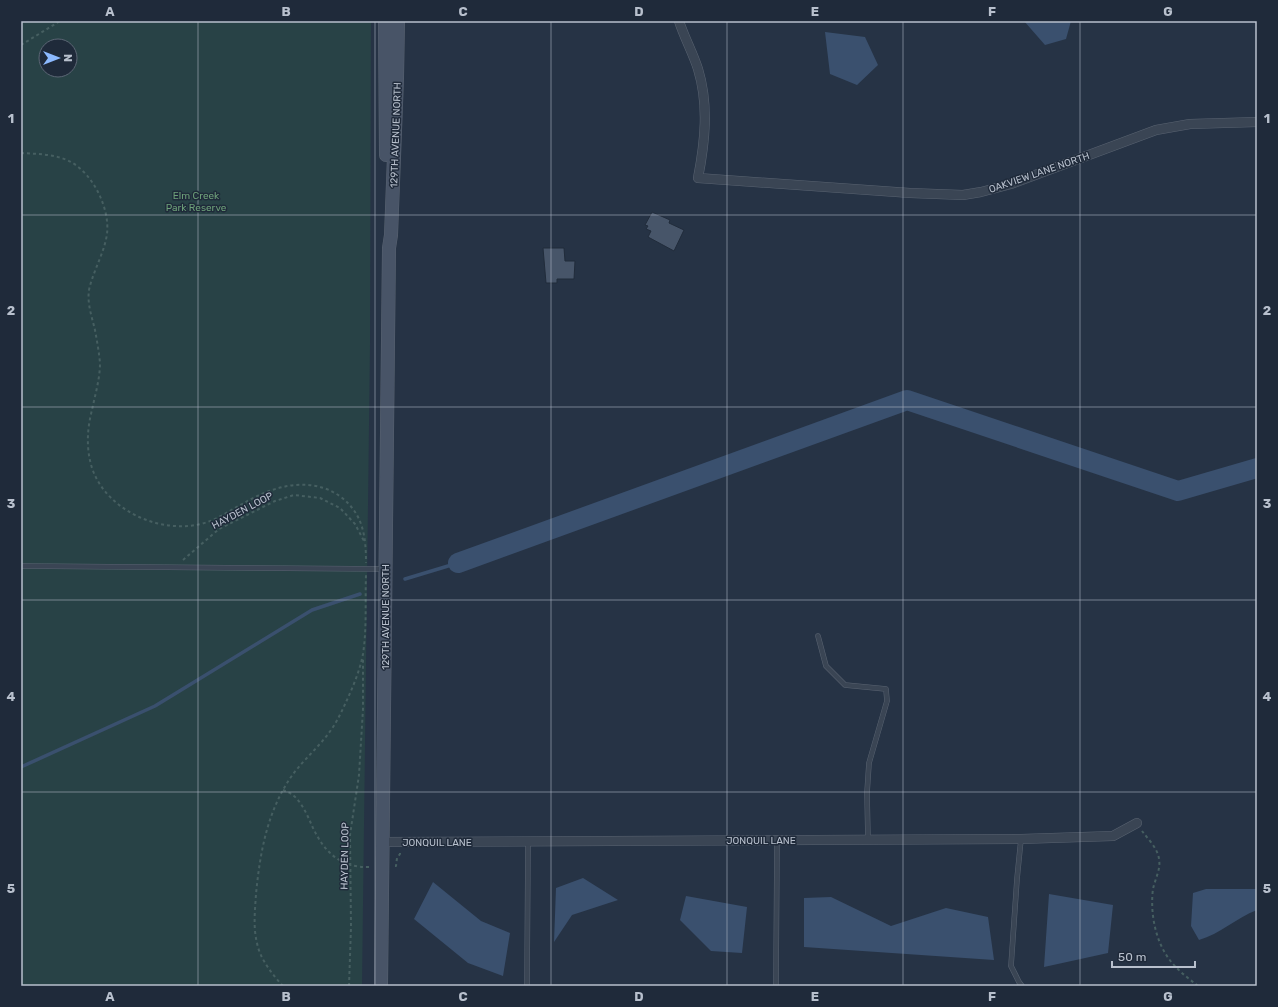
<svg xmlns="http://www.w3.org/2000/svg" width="1278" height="1007" viewBox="0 0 1278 1007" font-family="Rubik,sans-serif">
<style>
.green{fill:#284246;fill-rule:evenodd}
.water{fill:#3a506e}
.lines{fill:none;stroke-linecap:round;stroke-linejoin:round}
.stream{stroke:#3a506e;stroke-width:3.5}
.river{stroke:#3a506e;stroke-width:20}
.building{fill:#475569;stroke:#212c3b}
.lane-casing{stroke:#596371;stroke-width:5.5}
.street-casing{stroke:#596371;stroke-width:10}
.secondary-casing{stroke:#596371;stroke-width:14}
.path{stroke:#465f61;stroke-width:2;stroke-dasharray:3 3;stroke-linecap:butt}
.lane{stroke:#3a4554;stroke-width:4.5}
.street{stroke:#3a4554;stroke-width:9}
.secondary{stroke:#485467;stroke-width:13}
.grid{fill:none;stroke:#b8c0cd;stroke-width:1;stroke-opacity:0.55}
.labels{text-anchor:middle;stroke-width:3;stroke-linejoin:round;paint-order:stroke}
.street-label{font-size:10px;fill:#b8c0cd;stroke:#1f2a3a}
.park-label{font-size:10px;fill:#6da079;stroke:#1f2a3a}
.neatline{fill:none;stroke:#b8c0cd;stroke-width:1.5}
.grid-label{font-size:13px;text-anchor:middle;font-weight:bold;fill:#b8c0cd}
</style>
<rect width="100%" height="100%" fill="#263345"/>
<!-- green -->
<path class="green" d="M21 21H371L370 345 362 986H21ZM46 46H70V70H46Z"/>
<!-- water -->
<path class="water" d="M1024 21H1071L1066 39 1045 45Z
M825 32 865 37 878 65 857 85 830 74Z
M583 878 618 900 572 915 554 942 556 888Z
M433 882 481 921 510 933 503 976 468 963 414 919Z
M1206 889H1257V910C1236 918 1220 934 1199 940L1191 926 1193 893Z
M1049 894 1113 905 1108 953 1044 967Z
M686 896 747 907 742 953 711 951 680 920Z
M831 897 891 926 946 908 988 917 994 960 804 947V898Z"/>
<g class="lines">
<!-- stream -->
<path class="stream" d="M405 579 458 563
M21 767 155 706 312 610 360 594"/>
<!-- river -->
<path class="river" d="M458 563 907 400 1178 491 1257 468"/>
</g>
<!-- building -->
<path class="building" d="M652 212 670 220 669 223 684 230 674 251 648 237 651 231 646 229 648 226 645 225Z
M543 248H564L565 261H575L574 279H557V283H546Z"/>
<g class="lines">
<defs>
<path id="lane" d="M21 566 385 569
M818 636 826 666 845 685 886 689 887 701 869 763 867 793 868 840
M1021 839 1017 879 1011 966 1019 982 1022 986
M527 986 528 842
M776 986 777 840"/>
<path id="street" d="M679 21C684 37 693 53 698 69 709 105 705 142 698 178L910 193 963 195 981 192 1011 184 1156 130 1190 124 1257 122
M383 842 1021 839 1113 836 1137 823"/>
<path id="secondary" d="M385 21 386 155
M381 986 389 248 391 235 397 78 398 21"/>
</defs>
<!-- lane casing -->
<use href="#lane" class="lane-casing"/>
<!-- street casing -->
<use href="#street" class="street-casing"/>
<!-- secondary casing -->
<use href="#secondary" class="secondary-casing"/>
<!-- path -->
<path class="path" d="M21 45 60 21
M21 153C38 154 56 154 71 162 94 175 110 209 107 234 104 254 93 271 89 290 87 304 92 317 95 330 97 341 99 352 100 363 100 379 95 395 92 410 87 429 86 449 92 468 106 510 159 534 201 524 217 520 230 510 244 503 273 486 311 475 341 497 363 514 366 536 366 563
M183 560 219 529 275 501 294 495 320 498 340 508 355 524 365 543
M283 790C287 792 291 793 294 796 303 804 308 817 313 828 325 853 341 868 370 867
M1142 831C1148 839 1158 849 1159 859 1161 869 1155 879 1153 889 1150 912 1155 940 1169 959 1177 970 1188 978 1198 986
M395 866H396L397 858 400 854V851
M283 986C272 974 260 959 257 943 253 927 255 910 256 894 260 853 267 812 291 777 302 761 317 749 328 734 336 724 341 713 346 702 353 687 360 670 363 654 367 628 365 601 366 575
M349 986 351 927 350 835 359 775 363 709V658"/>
<!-- lane -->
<use href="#lane" class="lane"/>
<!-- street -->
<use href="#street" class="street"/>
<!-- secondary -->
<use href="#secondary" class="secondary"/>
</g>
<!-- grid -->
<path class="grid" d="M198 21V986M375 21V986M551 21V986M727 21V986M903 21V986M1080 21V986M21 215H1257M21 407H1257M21 600H1257M21 792H1257"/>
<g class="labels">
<!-- street labels -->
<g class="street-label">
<text transform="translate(395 135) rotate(-88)" y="4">129TH AVENUE NORTH</text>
<text transform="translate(1039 172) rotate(-19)" y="4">OAKVIEW LANE NORTH</text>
<text transform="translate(242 510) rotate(-28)" y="4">HAYDEN LOOP</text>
<text transform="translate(385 617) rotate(-90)" y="4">129TH AVENUE NORTH</text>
<text x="761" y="844">JONQUIL LANE</text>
<text x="437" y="846">JONQUIL LANE</text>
<text transform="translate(344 856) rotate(-89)" y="4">HAYDEN LOOP</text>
</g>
<!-- park labels -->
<g class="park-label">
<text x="196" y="199">Elm Creek<tspan x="196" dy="12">Park Reserve</tspan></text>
</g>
</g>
<!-- border -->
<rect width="1278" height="1007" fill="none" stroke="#1f2a3a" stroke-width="44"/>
<!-- north arrow -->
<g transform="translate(58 58) rotate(90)"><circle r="19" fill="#1f2a3a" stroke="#5c6675"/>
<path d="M0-3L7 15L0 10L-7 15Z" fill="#8cb9fe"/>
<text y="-6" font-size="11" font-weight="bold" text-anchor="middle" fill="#b8c0cd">N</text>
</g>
<!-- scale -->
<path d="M1112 961v6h83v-6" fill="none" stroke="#b8c0cd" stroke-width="2"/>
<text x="1118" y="961" font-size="12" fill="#b8c0cd" stroke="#1f2a3a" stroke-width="3" paint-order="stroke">50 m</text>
<rect x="22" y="22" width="1234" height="963" class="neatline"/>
<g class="grid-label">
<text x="110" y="16">A</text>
<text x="286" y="16">B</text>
<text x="463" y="16">C</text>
<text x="639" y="16">D</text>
<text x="815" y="16">E</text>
<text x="992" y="16">F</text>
<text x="1168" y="16">G</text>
<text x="11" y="123">1</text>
<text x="1267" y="123">1</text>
<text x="11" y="315">2</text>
<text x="1267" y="315">2</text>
<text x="11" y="508">3</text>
<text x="1267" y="508">3</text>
<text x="11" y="701">4</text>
<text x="1267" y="701">4</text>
<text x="11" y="893">5</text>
<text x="1267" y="893">5</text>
<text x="110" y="1001">A</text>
<text x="286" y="1001">B</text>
<text x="463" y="1001">C</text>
<text x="639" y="1001">D</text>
<text x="815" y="1001">E</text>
<text x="992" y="1001">F</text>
<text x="1168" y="1001">G</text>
</g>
</svg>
